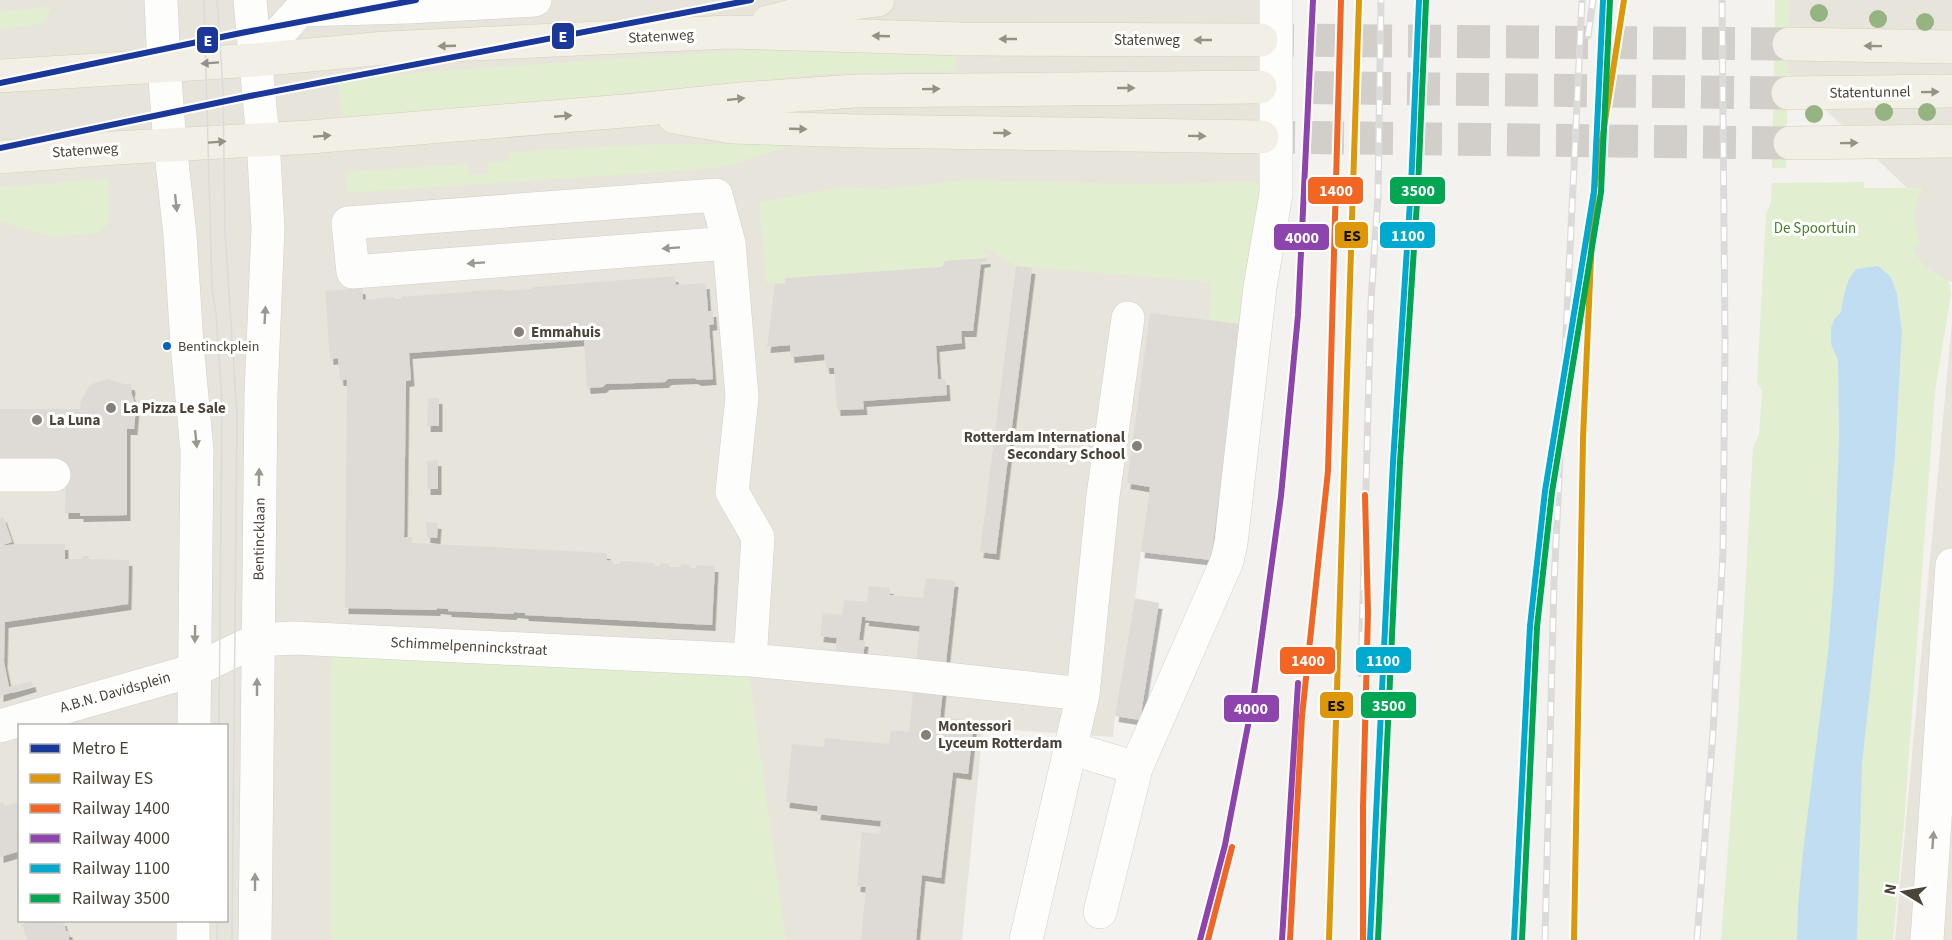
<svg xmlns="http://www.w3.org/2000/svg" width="1952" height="940" viewBox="0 0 1952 940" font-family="'Source Sans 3',sans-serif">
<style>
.residential{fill:#e7e4dc;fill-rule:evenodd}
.green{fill:#e1eecf}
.water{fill:#c0ddf1}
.building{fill:#dedbd6;filter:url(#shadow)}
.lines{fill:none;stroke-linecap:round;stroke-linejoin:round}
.major-tunnel{stroke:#d2cfca;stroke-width:33;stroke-dasharray:33 16;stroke-linecap:butt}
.minor-casing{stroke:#d2d0cb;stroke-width:34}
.major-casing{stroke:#d6cebb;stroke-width:34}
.minor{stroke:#fdfdfc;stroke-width:33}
.major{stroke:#f2efe6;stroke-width:33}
.tram{stroke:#dbdbda;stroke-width:1.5}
.rail-casing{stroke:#dbdbda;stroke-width:7}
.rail{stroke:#fff;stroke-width:4.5;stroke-dasharray:14;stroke-linecap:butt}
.rail-1-casing{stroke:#fff;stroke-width:10}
.rail-2-casing{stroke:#fff;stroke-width:10}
.rail-3-casing{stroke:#fff;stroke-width:10}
.rail-4-casing{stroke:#fff;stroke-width:10}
.rail-5-casing{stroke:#fff;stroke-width:10}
.rail-1{stroke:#dd9709;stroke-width:6}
.rail-2{stroke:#f26522;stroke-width:6}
.rail-3{stroke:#8e44ad;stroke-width:6}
.rail-4{stroke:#00a9ce;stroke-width:6}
.rail-5{stroke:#00a651;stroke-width:6}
.metro-1-casing{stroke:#fff;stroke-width:10}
.metro-1{stroke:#1a389a;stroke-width:6}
.tree{fill:#96b382}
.oneway{fill:#969187}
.oneway2{fill:#9b9791}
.poi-dot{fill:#868178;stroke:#fff;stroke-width:2}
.bus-dot{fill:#0065bd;stroke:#fff;stroke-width:2}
.labels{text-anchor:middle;stroke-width:6;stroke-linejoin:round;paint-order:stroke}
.bus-label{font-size:14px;fill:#4b4439;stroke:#fff;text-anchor:start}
.street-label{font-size:15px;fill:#4b4439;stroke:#fff}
.park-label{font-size:15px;fill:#4a7f2a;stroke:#fff}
.poi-label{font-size:15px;font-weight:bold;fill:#4b4439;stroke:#fff;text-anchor:start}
.line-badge{stroke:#fff;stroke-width:2}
.badge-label{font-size:16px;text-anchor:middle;font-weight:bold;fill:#fff}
.pale-badge-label{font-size:16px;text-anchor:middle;font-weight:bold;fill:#111}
</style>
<defs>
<filter id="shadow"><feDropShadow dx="3.5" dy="6" stdDeviation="0" flood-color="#0004"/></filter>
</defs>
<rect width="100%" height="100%" fill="#f4f2ee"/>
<!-- residential -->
<path class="residential" d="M0 0H1270L1269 188 1219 497 1211 560 1141 552 1135 598 1159 603 1140 720 1115 716 1113 737 983 728 962 940H0ZM20 726H226V920H20Z
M1787 0H1952V282L1926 271 1908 246V189L1781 67Z
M1952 321V940H1895Z"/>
<!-- green -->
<path class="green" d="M1775 0H1790L1786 168H1772Z
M52 6 43 24 0 29V12Z
M743 50 956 51V71L825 74 341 120 338 78Z
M657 144H794L731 165 706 169 347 193 345 172 467 164 468 175 488 174 489 163 509 161V152Z
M108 179 109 221 104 229 97 233 55 237 37 233 0 221V187Z
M964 180 1142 184 1254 182 1269 188 1240 324 1209 320 1211 282 1016 266 981 245 987 258 946 261 942 267 785 279 786 283H766L759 202 843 187 883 189Z
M1864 182V188H1923C1912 209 1913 221 1920 244L1912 250 1926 267 1949 281 1951 294 1935 391 1904 824 1893 940H1857L1861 764 1895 456 1902 332 1897 294 1891 277 1878 266 1845 288 1841 313 1831 344 1838 360 1839 438 1834 575 1828 652 1798 905 1797 940H1721L1738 719 1753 447 1759 435 1762 391 1757 382 1766 214 1771 202 1772 183Z
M332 656 749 671 786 940H330V680Z"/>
<!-- water -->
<path class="water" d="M1878 266 1891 277 1897 294 1902 332 1895 456 1862 764 1857 940H1797L1798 905 1803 852 1828 652 1834 575 1839 438 1838 360 1831 344V328L1835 318 1841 312C1844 295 1845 282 1856 269Z"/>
<!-- building -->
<path class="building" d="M987 258V261L981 262 973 331H961L962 343 936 346 938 379H946L947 395 863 401 864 409 837 410 834 368H826L824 354 791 357 790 345 767 347 775 284 786 283 785 278 942 267 945 261Z
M1016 266 1032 268 996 554 980 552Z
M675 276 676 285 706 283 708 311H713V314L714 324 709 325 713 379 698 380 694 378 668 379 665 382 606 384 603 387 587 388 584 340 409 353 411 380 406 381 404 537H412V543L607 553V560L613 561V564H620V561L654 563V566H660V563L669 564V567H681V564L690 565V568H696V565L715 566 712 625 525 615V613L514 612 513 614 448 611V609L437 608V610L345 608 347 380H340L338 358 330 359 325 291 362 288 363 300 394 297V299H402V297L502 289 504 291 531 289 534 287Z
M1150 313 1240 324 1226 498 1219 497 1211 560 1141 552 1150 487 1127 483Z
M108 379 124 384H131L132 388 131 392 136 407 134 429H127V515L80 516V513H65L66 466 0 465V409H80L81 400 89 387 94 383Z
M428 398H439V426H427Z
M438 460V489H427V461Z
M3 516 12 542 0 546V518Z
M426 522 438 523 437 538 427 537Z
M17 544H65V559H82V556H89V559L129 560 128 604 5 622 4 662 9 687 32 681 33 686 0 696V546Z
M926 578 955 581 940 717 974 721 968 774 953 772 941 878 922 875 916 940H861L866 887 857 886 862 832 880 834 881 821 817 814 818 806 786 802 792 744 824 747 825 738 889 744 891 730 909 732 920 626 865 620 866 617H862L859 640 865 641 863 658 835 656 837 638 820 636 823 613 842 615 844 600 867 602 869 586 890 588V595L923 598Z
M1135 599 1159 603 1140 720 1115 716Z
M20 801V851L0 857V803L3 802 5 806Z
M34 920H63L66 931H69V940H27L22 924Z"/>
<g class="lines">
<!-- major-tunnel -->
<path class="major-tunnel" d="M1261 40 1789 44
M1260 87 1788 93
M1262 137 1790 143"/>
<defs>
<path id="minor" d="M161 0 164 66 170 144 180 235 187 344 197 451 194 726
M250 0 263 139 268 228 261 394 255 940
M255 60 300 10 408 7 535 0
M729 243 353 272 348 223 716 195 729 243 742 397 732 492 758 537 750 660
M0 475H54
M1083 694 1103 496 1128 318
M0 726 195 670 257 640 294 638 750 660 901 674 1083 694 1026 940
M1070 748 1136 768 1100 912
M1136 768 1227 561 1231 543 1260 287 1276 194V0
M193 940V920
M1927 940 1952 565"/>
<path id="major" d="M768 22 831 6 878 0
M1789 44 1952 47
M0 76 255 60 386 48 729 32 961 39 1261 40
M1788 93 1952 91
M674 117 732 127 859 131 1262 137
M1790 143 1952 141
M0 157 115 148 309 137 636 110 741 99 855 91 1260 87"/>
</defs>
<!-- minor casing -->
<use href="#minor" class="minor-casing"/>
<!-- major casing -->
<use href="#major" class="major-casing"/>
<!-- minor -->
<use href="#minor" class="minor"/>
<!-- major -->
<use href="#major" class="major"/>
<!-- tram -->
<path class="tram" d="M204 0 212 288 216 314 222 401 219 726
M217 0 223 89 225 232 237 415 232 940
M217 940V920"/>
<defs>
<path id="rail" d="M1588 36 1593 0
M1361 674 1371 301 1378 196 1381 0
M1545 940 1554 583 1582 0
M1697 940 1713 732 1723 553 1725 342 1722 0"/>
</defs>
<!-- rail casing -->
<use href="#rail" class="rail-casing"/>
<!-- rail -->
<use href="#rail" class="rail"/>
<defs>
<path id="rail-1" d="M1329 940 1359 0
M1574 940 1583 438 1594 191 1624 0"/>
<path id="rail-2" d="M1208 940 1232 847
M1290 940 1302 716 1328 471 1341 0
M1363 940V807L1368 612 1365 495"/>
<path id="rail-3" d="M1200 940 1225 845 1254 694 1281 496 1298 315 1313 0
M1282 940 1298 683"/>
<path id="rail-4" d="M1370 940 1393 462 1411 187 1419 0
M1514 940 1530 626 1545 491 1594 191 1603 0"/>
<path id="rail-5" d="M1378 940 1400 462 1418 187 1426 0
M1522 940 1537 627 1552 492 1601 192 1610 0"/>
</defs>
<!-- rail-1 casing -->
<use href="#rail-1" class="rail-1-casing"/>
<!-- rail-2 casing -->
<use href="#rail-2" class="rail-2-casing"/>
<!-- rail-3 casing -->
<use href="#rail-3" class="rail-3-casing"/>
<!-- rail-4 casing -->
<use href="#rail-4" class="rail-4-casing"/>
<!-- rail-5 casing -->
<use href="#rail-5" class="rail-5-casing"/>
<!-- rail-1 -->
<use href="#rail-1" class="rail-1"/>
<!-- rail-2 -->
<use href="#rail-2" class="rail-2"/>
<!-- rail-3 -->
<use href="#rail-3" class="rail-3"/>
<!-- rail-4 -->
<use href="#rail-4" class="rail-4"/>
<!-- rail-5 -->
<use href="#rail-5" class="rail-5"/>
<defs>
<path id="metro-1" d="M0 83 241 33 416 0
M0 148 250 96 751 0"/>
</defs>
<!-- metro-1 casing -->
<use href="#metro-1" class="metro-1-casing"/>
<!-- metro-1 -->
<use href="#metro-1" class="metro-1"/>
</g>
<!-- trees -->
<g class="tree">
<circle cx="1819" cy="13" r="9"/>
<circle cx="1878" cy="19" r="9"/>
<circle cx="1925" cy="22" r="9"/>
<circle cx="1884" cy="112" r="9"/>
<circle cx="1927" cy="112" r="9"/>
<circle cx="1814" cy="114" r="9"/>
</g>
<!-- one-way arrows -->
<defs><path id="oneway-solid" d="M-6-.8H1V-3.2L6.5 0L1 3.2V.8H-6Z" transform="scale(1.5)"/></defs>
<g class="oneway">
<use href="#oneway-solid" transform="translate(881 36) rotate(-178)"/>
<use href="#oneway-solid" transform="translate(1008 39) rotate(-180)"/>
<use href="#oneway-solid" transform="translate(1203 40) rotate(-180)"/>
<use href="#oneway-solid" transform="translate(447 46) rotate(178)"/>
<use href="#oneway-solid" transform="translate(1873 46) rotate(-179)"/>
<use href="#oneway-solid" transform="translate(210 63) rotate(176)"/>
<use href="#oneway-solid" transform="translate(1126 88)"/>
<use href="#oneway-solid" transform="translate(931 89) rotate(-1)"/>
<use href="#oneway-solid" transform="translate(1930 92) rotate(-1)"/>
<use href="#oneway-solid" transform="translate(736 99) rotate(-6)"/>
<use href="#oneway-solid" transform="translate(563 116) rotate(-5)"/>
<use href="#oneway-solid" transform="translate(798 129) rotate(2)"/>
<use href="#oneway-solid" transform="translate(1002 133) rotate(1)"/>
<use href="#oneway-solid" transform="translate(322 136) rotate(-5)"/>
<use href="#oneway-solid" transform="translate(1197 136) rotate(1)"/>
<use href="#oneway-solid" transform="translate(217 142) rotate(-4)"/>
<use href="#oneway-solid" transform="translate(1849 143) rotate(-1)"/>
</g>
<g class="oneway2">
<use href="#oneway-solid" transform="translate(176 203) rotate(84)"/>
<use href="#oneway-solid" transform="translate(671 248) rotate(176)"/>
<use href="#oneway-solid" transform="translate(476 263) rotate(176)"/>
<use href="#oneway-solid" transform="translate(265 315) rotate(-87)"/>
<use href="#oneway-solid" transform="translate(196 439) rotate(84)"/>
<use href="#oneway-solid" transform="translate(259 477) rotate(-89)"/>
<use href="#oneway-solid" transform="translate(195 634) rotate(91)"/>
<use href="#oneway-solid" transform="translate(257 687) rotate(-90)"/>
<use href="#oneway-solid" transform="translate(1933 840) rotate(-86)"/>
<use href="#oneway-solid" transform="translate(255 882) rotate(-90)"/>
</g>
<!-- markers -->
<g class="poi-dot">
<circle cx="519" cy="332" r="6"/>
<circle cx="111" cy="408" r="6"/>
<circle cx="37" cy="420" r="6"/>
<circle cx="1137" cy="446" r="6"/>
<circle cx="926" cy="735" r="6"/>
</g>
<circle class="bus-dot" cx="167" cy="346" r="5"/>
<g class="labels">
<!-- bus labels -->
<g class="bus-label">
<text x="178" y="351">Bentinckplein</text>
</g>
<!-- street labels -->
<g class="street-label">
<text transform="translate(661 36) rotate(-3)" y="5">Statenweg</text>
<text x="1147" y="45">Statenweg</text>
<text transform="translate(1870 92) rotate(-1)" y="5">Statentunnel</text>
<text transform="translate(85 150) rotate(-4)" y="5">Statenweg</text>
<text transform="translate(259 539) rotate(-89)" y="5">Bentincklaan</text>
<text transform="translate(469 646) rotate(3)" y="5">Schimmelpenninckstraat</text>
<text transform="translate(115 692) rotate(-16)" y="5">A.B.N. Davidsplein</text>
</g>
<!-- park labels -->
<g class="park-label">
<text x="1815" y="233">De Spoortuin</text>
</g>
<!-- poi labels -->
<g class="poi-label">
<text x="531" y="337">Emmahuis</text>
<text x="123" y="413">La Pizza Le Sale</text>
<text x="49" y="425">La Luna</text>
<text x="1125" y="442" text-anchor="end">Rotterdam International<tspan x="1125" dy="17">Secondary School</tspan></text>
<text x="938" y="731">Montessori<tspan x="938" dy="17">Lyceum Rotterdam</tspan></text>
</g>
</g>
<g class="line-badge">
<rect x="551" y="22" width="24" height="28" rx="6" fill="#1a389a"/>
<rect x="196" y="26" width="23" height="28" rx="6" fill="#1a389a"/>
<rect x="1389" y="176" width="57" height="29" rx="6" fill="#00a651"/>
<rect x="1307" y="176" width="57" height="29" rx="6" fill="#f26522"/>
<rect x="1334" y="221" width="35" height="28" rx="6" fill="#dd9709"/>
<rect x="1379" y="221" width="57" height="28" rx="6" fill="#00a9ce"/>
<rect x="1273" y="223" width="57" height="28" rx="6" fill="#8e44ad"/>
<rect x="1355" y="646" width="57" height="28" rx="6" fill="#00a9ce"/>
<rect x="1279" y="646" width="57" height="29" rx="6" fill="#f26522"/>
<rect x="1360" y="691" width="57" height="28" rx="6" fill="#00a651"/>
<rect x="1319" y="691" width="35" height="28" rx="6" fill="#dd9709"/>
<rect x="1223" y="694" width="57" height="29" rx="6" fill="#8e44ad"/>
</g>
<g class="badge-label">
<text x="563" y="42">E</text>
<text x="208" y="46">E</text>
<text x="1418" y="196">3500</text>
<text x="1336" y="196">1400</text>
<text x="1408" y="241">1100</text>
<text x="1302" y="243">4000</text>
<text x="1383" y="666">1100</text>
<text x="1308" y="666">1400</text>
<text x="1389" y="711">3500</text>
<text x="1251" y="714">4000</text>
</g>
<g class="pale-badge-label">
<text x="1352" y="241">ES</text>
<text x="1336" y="711">ES</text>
</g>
<!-- legend -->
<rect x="18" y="724" width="210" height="198" fill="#ffffff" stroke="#b7b4b0" stroke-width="1.5"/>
<rect x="30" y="744" width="30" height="9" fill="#1a389a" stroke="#b7b4b0" stroke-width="1.5"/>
<text x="72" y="754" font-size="18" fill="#4b4439">Metro E</text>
<rect x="30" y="774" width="30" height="9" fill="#dd9709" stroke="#b7b4b0" stroke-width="1.5"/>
<text x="72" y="784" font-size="18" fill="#4b4439">Railway ES</text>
<rect x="30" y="804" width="30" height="9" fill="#f26522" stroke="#b7b4b0" stroke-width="1.5"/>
<text x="72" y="814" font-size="18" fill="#4b4439">Railway 1400</text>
<rect x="30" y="834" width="30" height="9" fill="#8e44ad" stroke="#b7b4b0" stroke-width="1.5"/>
<text x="72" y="844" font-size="18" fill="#4b4439">Railway 4000</text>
<rect x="30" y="864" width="30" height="9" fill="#00a9ce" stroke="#b7b4b0" stroke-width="1.5"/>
<text x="72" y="874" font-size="18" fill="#4b4439">Railway 1100</text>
<rect x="30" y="894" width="30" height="9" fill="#00a651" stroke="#b7b4b0" stroke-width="1.5"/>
<text x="72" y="904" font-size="18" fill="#4b4439">Railway 3500</text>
<!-- north arrow -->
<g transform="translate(1904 892) rotate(281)" stroke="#ffffff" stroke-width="4.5" paint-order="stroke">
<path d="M0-4.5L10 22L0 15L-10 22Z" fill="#4b4439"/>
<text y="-9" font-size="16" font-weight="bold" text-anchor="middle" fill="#4b4439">N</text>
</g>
</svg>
